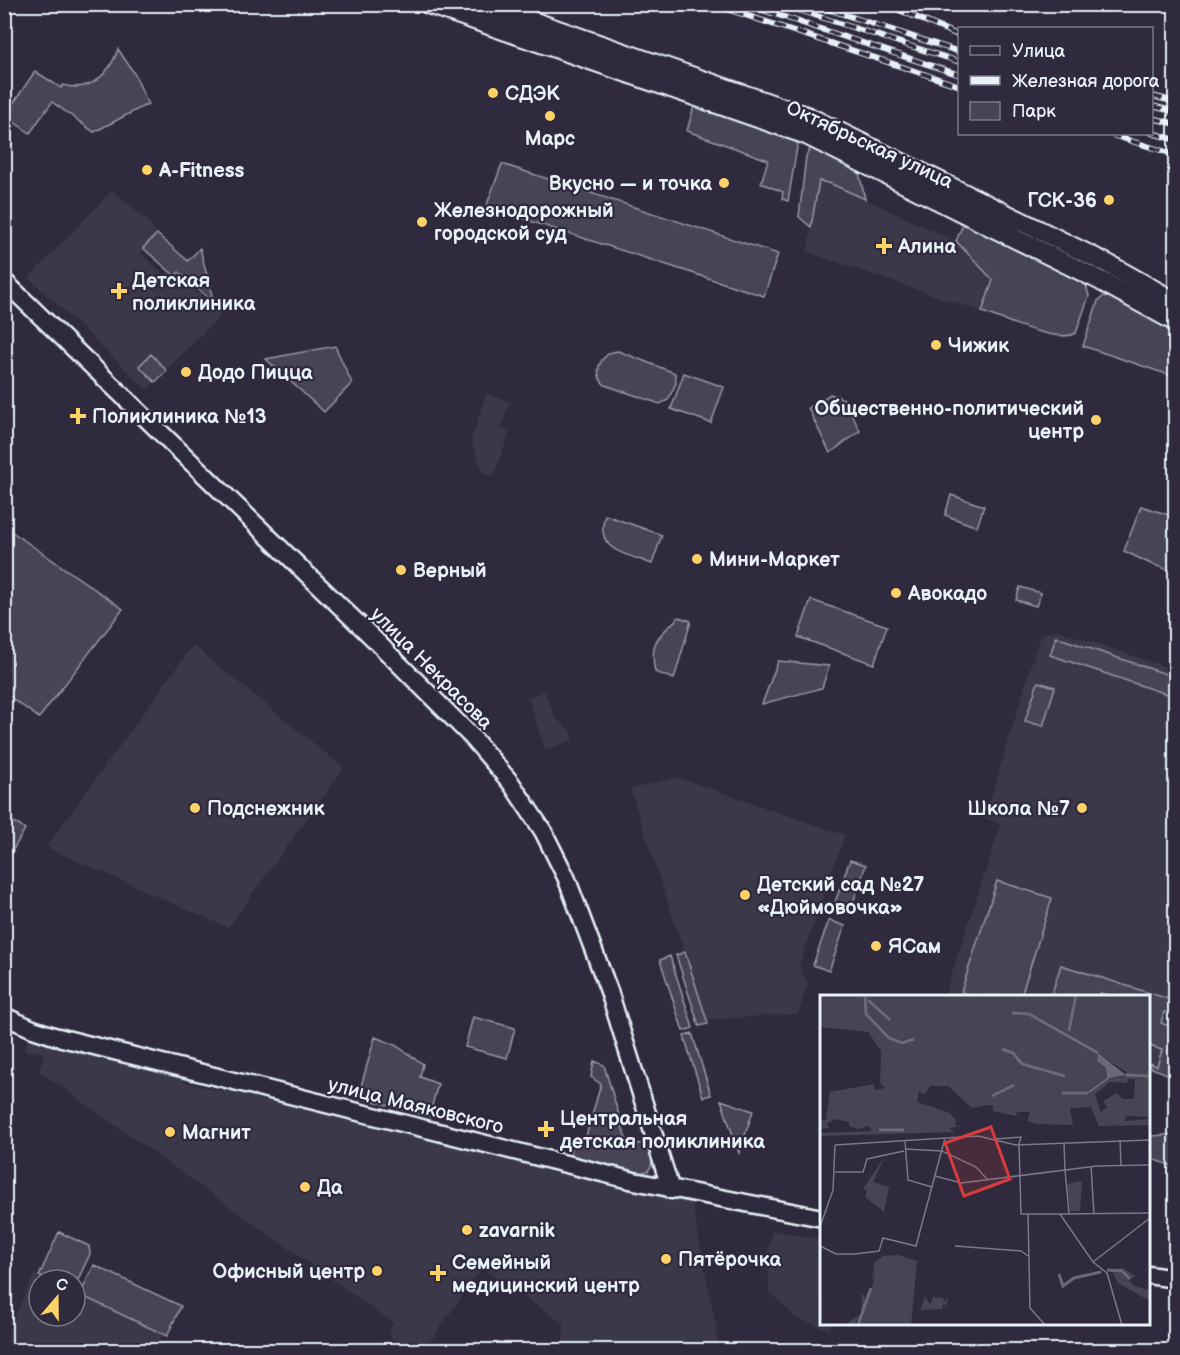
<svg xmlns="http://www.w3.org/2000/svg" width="1180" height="1355" viewBox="0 0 1180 1355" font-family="'Balsamiq Sans',sans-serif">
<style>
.built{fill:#3b3749}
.green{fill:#464455;stroke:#979aa6;stroke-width:1.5}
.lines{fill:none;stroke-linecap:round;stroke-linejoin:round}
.tertiary-casing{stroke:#e8f1f8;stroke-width:21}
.secondary-casing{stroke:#e8f1f8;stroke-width:22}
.tertiary{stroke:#2f2a3d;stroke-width:16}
.secondary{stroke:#2f2a3d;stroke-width:18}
.rail-casing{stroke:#e8f1f8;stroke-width:6}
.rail{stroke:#2f2a3d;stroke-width:4;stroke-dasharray:11;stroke-linecap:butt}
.poi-dot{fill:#ffd166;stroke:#2f2a3d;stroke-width:2}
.labels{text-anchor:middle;stroke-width:4.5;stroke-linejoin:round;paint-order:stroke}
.poi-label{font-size:20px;font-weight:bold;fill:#e8f1f8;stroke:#2f2a3d;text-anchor:start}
.street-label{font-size:20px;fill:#e8f1f8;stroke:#2f2a3d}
.inset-river{fill:none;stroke:#696978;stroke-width:3}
.inset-road{fill:none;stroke:#797a88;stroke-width:1.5}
.view{fill:#d83c3d;fill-opacity:0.15;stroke:#d83c3d;stroke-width:3}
.inset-edge{fill:none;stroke:#e8f1f8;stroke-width:3}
</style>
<rect width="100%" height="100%" fill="#2f2a3d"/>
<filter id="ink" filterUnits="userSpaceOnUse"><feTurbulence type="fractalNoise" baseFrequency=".0167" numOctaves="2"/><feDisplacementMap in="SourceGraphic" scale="12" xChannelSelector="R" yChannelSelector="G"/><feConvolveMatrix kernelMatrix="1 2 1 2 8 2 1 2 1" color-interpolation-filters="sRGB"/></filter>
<g filter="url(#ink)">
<!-- built -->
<path class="built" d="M819 181 829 183 956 241 993 280 982 312 807 252Z
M112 190 148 221 157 234 140 252 171 281 178 275 221 315 147 390 29 278Z
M486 393 510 402 501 428 510 432 493 477 483 473 471 440Z
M1057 630 1175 670V1077L1149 1067 1148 996H944L1001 825 985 818 1040 635Z
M193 645 344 768 228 928 46 847Z
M545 691 554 716 570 730 574 740 545 750 528 697Z
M677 777 845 835 801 960 800 967 808 984 798 1014 707 1020 630 789Z
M30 1038H34L181 1074 184 1082 211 1089 221 1091 223 1085 692 1202 716 1326 719 1350H563L564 1324 482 1268 424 1350H416L391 1338 389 1330 393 1323 39 1071 44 1053 24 1050 27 1041Z
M772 1230 821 1239 822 1324H832L829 1330 796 1318 769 1292 768 1252Z
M34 1274 48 1280H39V1316H75V1293L163 1334 155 1350H5V1337Z"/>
<!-- green -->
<path class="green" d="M118 49 134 73 148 104 94 132 52 102 30 133 5 116 35 71 61 88 63 85C90 93 110 74 118 49Z
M694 106 798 141 788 201 782 199 783 192 761 183 768 160 687 131Z
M812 146 858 168 865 199 829 183 819 181 811 227 799 217 806 156Z
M502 164 778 254 764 296 486 207Z
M964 222 1086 285 1089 296 1076 333C1058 344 1003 319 982 312L993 280 956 241Z
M157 234 188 261 200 248 214 303 179 272 175 276 143 248Z
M1104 296 1112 298 1175 332V377L1083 346 1098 301Z
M335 346 352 383 324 412 266 359Z
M618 351 675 373 676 383 668 400 660 404 605 385C591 373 601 352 618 351Z
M151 354 167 371 155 382 139 366Z
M684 373 724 387 711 423 671 409Z
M830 394 844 399 860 431 830 453 808 408Z
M951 495 984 506 977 527 945 515Z
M1141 506 1175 517V572L1151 564 1124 551Z
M605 515 662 535 652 564C625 553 594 551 605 515Z
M5 527 123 609 39 718 5 693 4 594 9 588 5 585Z
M1020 587 1041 593 1036 606 1016 600Z
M811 600 887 626 874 664 798 637Z
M679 617 691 621 674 679 655 672C649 641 658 637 679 617Z
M1056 637 1175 677V697L1050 655Z
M778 661 829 666 822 688 762 704Z
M1038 682 1055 687 1043 726 1025 721Z
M5 817 25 829 6 862 4 861Z
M850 860 866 865 850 911 834 905Z
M997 881 1052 898 1021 996H975L961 992Z
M829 920 845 926 829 971 813 965Z
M685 952 708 1024 699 1026 676 955Z
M670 956 693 1028 683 1031 660 960Z
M1061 965 1175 1001V1015L1164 1012 1161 1023 1175 1028V1053H1174L1169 1069 1175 1072V1077L1149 1067V1063L1157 1066 1162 1050 1150 1046 1149 1050 1148 996H1113L1100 993 1099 996H1051Z
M473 1017 515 1028 507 1058 465 1047Z
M692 1033 711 1095 703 1097 684 1036Z
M375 1037 395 1045 423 1064 420 1077 438 1084 429 1116 358 1097Z
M594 1061 604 1065 626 1139 639 1144 648 1141C652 1152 656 1161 648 1171L639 1173 577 1158 570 1152 572 1142 575 1138 586 1136 601 1084 591 1077Z
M721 1100 753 1111 739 1153Z
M1149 1134 1153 1136 1175 1134V1167L1149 1158Z
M59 1232 89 1246 90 1254 75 1286V1280H48L39 1276Z
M94 1265 181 1306 167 1336 80 1295Z"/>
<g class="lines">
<defs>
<path id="tertiary" d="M4 281 373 638 472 737 511 783 543 831 566 877 609 991 671 1190
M4 1016 33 1029 54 1036 634 1181 822 1218
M1148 1275 1176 1279"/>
<path id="secondary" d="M428 4 804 134 1101 281 1176 322
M483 4 809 117 1108 264 1176 302"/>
</defs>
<!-- tertiary casing -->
<use href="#tertiary" class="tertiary-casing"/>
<!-- secondary casing -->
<use href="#secondary" class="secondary-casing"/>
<!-- tertiary -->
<use href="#tertiary" class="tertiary"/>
<!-- secondary -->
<use href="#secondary" class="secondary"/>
<defs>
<path id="rail" d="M712 4 960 86
M745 4 960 75
M780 4 960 62
M812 4 960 52
M885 4 960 36
M1152 96 1176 102
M1152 106 1176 112
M1152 118 1176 124
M1152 133 1176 140
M1109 134 1176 155"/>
</defs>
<!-- rail casing -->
<use href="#rail" class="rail-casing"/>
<!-- rail -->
<use href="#rail" class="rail"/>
</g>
</g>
<!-- markers -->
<g class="poi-dot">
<circle cx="493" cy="93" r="6"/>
<circle cx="550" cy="116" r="6"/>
<circle cx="147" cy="170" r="6"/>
<circle cx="724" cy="183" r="6"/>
<circle cx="1109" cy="200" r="6"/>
<circle cx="422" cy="222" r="6"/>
<path d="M881 237h6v6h6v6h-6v6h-6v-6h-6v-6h6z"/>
<path d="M116 282h6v6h6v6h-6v6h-6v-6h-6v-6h6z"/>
<circle cx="936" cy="345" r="6"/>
<circle cx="186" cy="372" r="6"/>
<path d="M75 407h6v6h6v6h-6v6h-6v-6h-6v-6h6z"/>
<circle cx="1096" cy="420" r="6"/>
<circle cx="697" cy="559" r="6"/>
<circle cx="401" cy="570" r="6"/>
<circle cx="896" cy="593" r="6"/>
<circle cx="195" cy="808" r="6"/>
<circle cx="1082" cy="808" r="6"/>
<circle cx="745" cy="895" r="6"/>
<circle cx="876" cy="946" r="6"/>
<path d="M543 1120h6v6h6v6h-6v6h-6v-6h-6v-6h6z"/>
<circle cx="170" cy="1132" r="6"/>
<circle cx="305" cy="1187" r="6"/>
<circle cx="467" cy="1230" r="6"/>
<circle cx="666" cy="1259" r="6"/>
<circle cx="377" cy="1271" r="6"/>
<path d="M435 1264h6v6h6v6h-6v6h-6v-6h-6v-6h6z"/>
</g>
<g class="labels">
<!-- poi labels -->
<g class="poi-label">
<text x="505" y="100">СДЭК</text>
<text x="550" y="145" text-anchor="middle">Марс</text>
<text x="159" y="177">A-Fitness</text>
<text x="712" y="190" text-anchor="end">Вкусно — и точка</text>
<text x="1097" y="207" text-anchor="end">ГСК-36</text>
<text x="434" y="217">Железнодорожный<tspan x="434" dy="23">городской суд</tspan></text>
<text x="898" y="253">Алина</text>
<text x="132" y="287">Детская<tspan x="132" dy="23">поликлиника</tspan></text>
<text x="948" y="352">Чижик</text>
<text x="198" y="379">Додо Пицца</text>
<text x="1084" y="415" text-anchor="end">Общественно-политический<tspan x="1084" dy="23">центр</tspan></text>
<text x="92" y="423">Поликлиника №13</text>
<text x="709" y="566">Мини-Маркет</text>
<text x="413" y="577">Верный</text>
<text x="908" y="600">Авокадо</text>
<text x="207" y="815">Подснежник</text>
<text x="1070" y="815" text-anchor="end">Школа №7</text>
<text x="757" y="891">Детский сад №27<tspan x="757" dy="23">«Дюймовочка»</tspan></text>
<text x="888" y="953">ЯСам</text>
<text x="560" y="1125">Центральная<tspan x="560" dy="23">детская поликлиника</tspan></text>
<text x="182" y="1139">Магнит</text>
<text x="317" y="1194">Да</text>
<text x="479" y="1237">zavarnik</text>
<text x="678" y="1266">Пятёрочка</text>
<text x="452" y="1269">Семейный<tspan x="452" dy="23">медицинский центр</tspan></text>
<text x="365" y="1278" text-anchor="end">Офисный центр</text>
</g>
<!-- street labels -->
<g class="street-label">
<text transform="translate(870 144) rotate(25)" y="7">Октябрьская улица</text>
<text transform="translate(432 668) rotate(45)" y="7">улица Некрасова</text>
<text transform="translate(416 1105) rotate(14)" y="7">улица Маяковского</text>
</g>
</g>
<!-- overview -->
<g transform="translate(820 995)">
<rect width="330" height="330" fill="#2f2a3d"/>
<path d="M0 0H296L299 3V0H330V72H326L330 74V122L306 121 304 126 330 124V130L279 131 271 112 250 113 253 130 216 129 207 126 210 117H197L196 121 173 116V111L168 110 152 113 128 91H110L105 99 99 97 97 107 130 118 136 125 135 130 141 131 129 133 135 137 0 141V138L52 136 49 131 37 134 29 131V127L14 124 7 129 9 133 0 134V126L6 125 10 97 54 89V95L65 93 60 88 61 56 48 37 0 32ZM279 59 306 77 304 81 287 84 286 73 277 66ZM308 84H315L314 104H303L296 98 283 106 287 112 281 117 275 99 290 87 307 88ZM65 161 53 187 69 192 64 217 45 202 47 195 43 194ZM262 186 260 216H250L247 189ZM78 260 97 266 91 330H39L38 324 35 330H24L41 319 42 298 48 306 55 281 53 279 54 282 52 285 54 268 63 261ZM302 273 316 281 309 285 314 291 330 295V306L298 288 291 275ZM105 301 110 310 113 302 123 303 124 307 128 303 126 314 124 308 122 314 100 315Z" fill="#464455" fill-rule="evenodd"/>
<path d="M278 58 306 80 290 83 271 97 269 98H266L287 83 286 73 277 66Z" fill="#696978"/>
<path class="inset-river" d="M45 2 46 19 69 43 82 48 94 44M48 5 70 25M192 18 209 19 278 58M249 36 256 0M182 54 193 58 202 69 245 81M306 80 330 81M242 98H268M172 101 194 90M59 135H84M287 275 302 276 310 284M239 279 243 291 254 283 281 277M38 330 51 293"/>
<path class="inset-road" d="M175 144 201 142 199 149M300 145 301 170M85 146 88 185 112 192M244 148 245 175M199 149 201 219H240L273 267 287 278 302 330M15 150 158 141 196 150 330 145M85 154 122 156 156 172 168 185M271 171 274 219M245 175 249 219M15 177H43L47 164 84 156M115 181 141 188 277 171 330 170M208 219 210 313 225 330M240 219 330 218M0 232 13 195 15 150M0 251 16 259H35L59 256 63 243 96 251 125 143M135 251 201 256 208 261M273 267 330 223"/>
<path class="view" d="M171 132 190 184 144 201 125 148Z"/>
<rect width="330" height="330" class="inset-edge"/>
</g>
<!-- margin -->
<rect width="1180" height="1355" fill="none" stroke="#2f2a3d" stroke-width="24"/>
<rect x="12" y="12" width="1156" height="1331" fill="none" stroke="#e8f1f8" stroke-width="2" filter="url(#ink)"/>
<!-- legend -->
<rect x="958" y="27" width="195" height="108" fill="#2f2a3d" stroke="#797a88" stroke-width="1.5"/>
<rect x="970" y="46" width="30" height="9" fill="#2f2a3d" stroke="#797a88" stroke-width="1.5"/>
<text x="1012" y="57" font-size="18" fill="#e8f1f8">Улица</text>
<rect x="970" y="76" width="30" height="9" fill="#e8f1f8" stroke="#797a88" stroke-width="1.5"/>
<text x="1012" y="87" font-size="18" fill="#e8f1f8">Железная дорога</text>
<rect x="970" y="102" width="30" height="18" fill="#464455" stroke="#797a88" stroke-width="1.5"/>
<text x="1012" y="117" font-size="18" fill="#e8f1f8">Парк</text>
<!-- north arrow -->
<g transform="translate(57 1298) rotate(20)"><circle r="28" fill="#2f2a3d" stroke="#797a88" stroke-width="1.5"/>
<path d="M0-4.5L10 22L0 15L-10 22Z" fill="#ffd166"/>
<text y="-9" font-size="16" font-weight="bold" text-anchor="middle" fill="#e8f1f8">С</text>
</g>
</svg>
